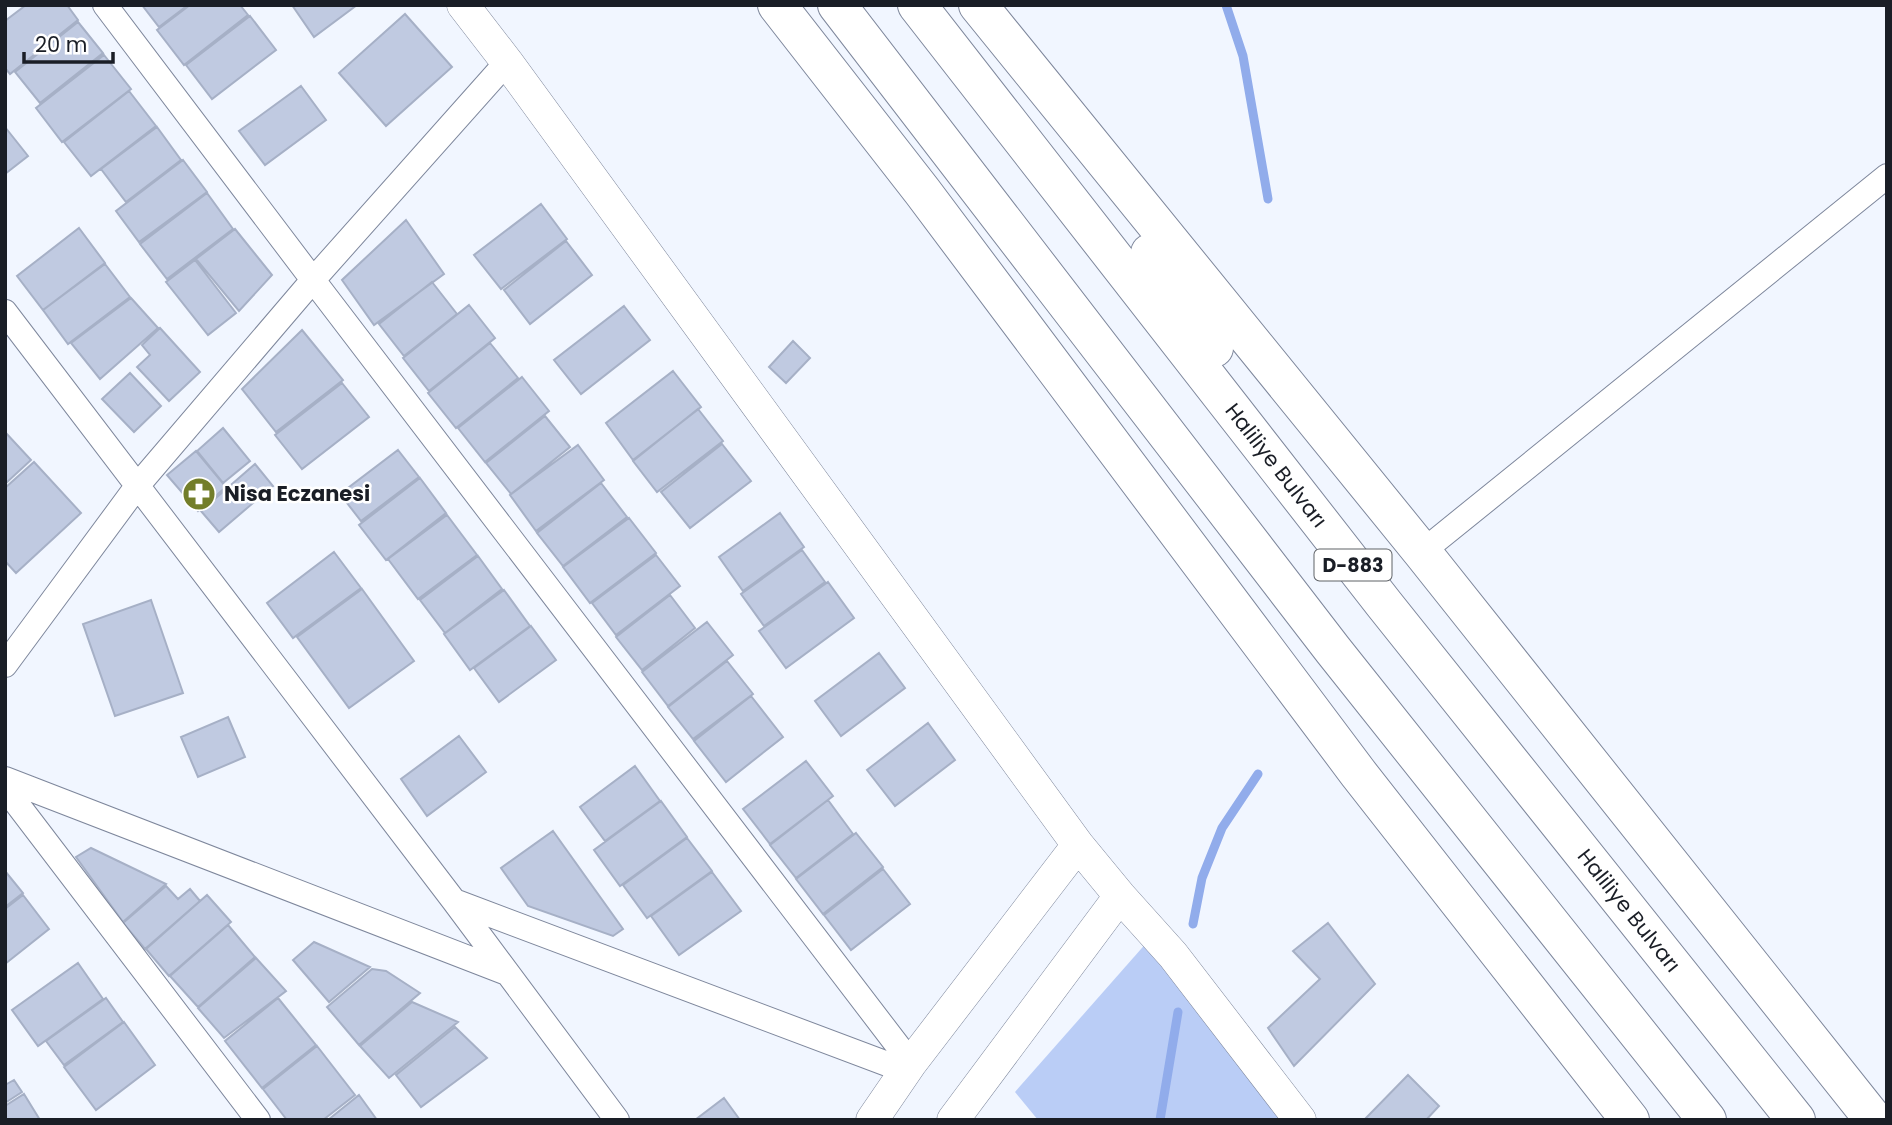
<svg xmlns="http://www.w3.org/2000/svg" width="1892" height="1125" viewBox="0 0 1892 1125" font-family="Poppins,sans-serif">
<style>
.green{fill:#bacdf6}
.lines{fill:none;stroke-linecap:round;stroke-linejoin:round}
.stream{stroke:#91aceb;stroke-width:9}
.building{fill:#c0cae1;stroke:#a6b0c6;stroke-width:2}
.minor-casing{stroke:#7e879c;stroke-width:26}
.tertiary-casing{stroke:#7e879c;stroke-width:33}
.trunk-casing{stroke:#7e879c;stroke-width:40}
.minor{stroke:#fff;stroke-width:24}
.tertiary{stroke:#fff;stroke-width:32}
.trunk{stroke:#fff;stroke-width:38}
.labels{text-anchor:middle;stroke-width:5;stroke-linejoin:round;paint-order:stroke}
.shield{fill:#fff;stroke:#5f6267;stroke-width:2}
.shield-label{font-size:19px;font-weight:bold;fill:#1a1e26}
.street-label{font-size:21px;fill:#1a1e26;stroke:#fff}
.poi-label{font-size:21px;font-weight:bold;fill:#1a1e26;stroke:#fff;text-anchor:start}
</style>
<rect width="100%" height="100%" fill="#f1f6ff"/>
<!-- green -->
<path class="green" d="M1156 932 1295 1120H1038L1015 1092Z"/>
<g class="lines">
<!-- stream -->
<path class="stream" d="M1226 5 1243 56 1268 199
M1193 924 1202 878 1222 828 1258 774
M1160 1120 1178 1012"/>
</g>
<!-- building -->
<path class="building" d="M26 5H67L78 20 10 74 5 68V21Z
M142 5H188L159 27Z
M190 5H240L248 15 184 65 157 30Z
M292 5H357L314 37Z
M405 14 452 67 386 126 339 73Z
M250 16 276 50 212 99 186 65Z
M78 22 103 53 40 103 15 72Z
M104 55 131 89 62 142 36 108Z
M301 86 326 120 265 165 239 131Z
M129 91 156 126 91 176 64 142Z
M5 127 28 156 5 174Z
M157 127 181 160 126 202 101 169Z
M183 160 207 192 139 242 116 211Z
M207 193 233 229 167 279 140 244Z
M541 204 567 239 501 289 474 255Z
M406 220 444 274 374 325 342 280Z
M79 228 105 263 43 310 17 276Z
M235 229 272 275 239 311 196 259Z
M566 241 592 275 530 324 504 290Z
M195 260 236 313 208 335 166 282Z
M105 264 130 297 68 344 43 310Z
M432 282 457 314 404 356 379 324Z
M131 298 158 328 100 379 71 343Z
M469 305 495 338 429 391 403 358Z
M624 306 650 340 581 394 554 360Z
M160 328 200 372 169 401 137 367 150 355 142 345Z
M302 330 343 380 276 432 242 389Z
M793 341 810 358 786 383 769 367Z
M490 343 518 378 456 428 428 393Z
M673 371 701 407 633 460 606 423Z
M130 373 161 406 134 432 102 399Z
M522 377 549 411 485 462 458 428Z
M342 383 369 417 302 469 275 435Z
M698 409 723 441 657 492 633 461Z
M545 416 570 447 511 494 486 463Z
M223 428 250 461 223 483 197 451Z
M5 432 31 460 5 484Z
M722 444 751 481 690 528 661 492Z
M578 445 604 480 536 531 510 495Z
M398 450 419 477 361 521 340 494Z
M196 451 226 487 198 511 167 475Z
M34 462 81 513 16 573 5 561V488Z
M255 464 273 486 219 532 201 511Z
M420 478 446 513 386 560 359 525Z
M601 483 627 517 563 566 537 533Z
M780 513 804 547 743 591 719 557Z
M447 515 477 555 418 599 388 559Z
M629 518 656 553 590 603 563 567Z
M802 550 825 582 764 626 741 594Z
M334 552 361 588 293 638 267 603Z
M656 555 680 586 616 635 592 603Z
M478 556 502 589 445 633 420 600Z
M828 582 854 618 786 668 759 631Z
M362 589 414 661 349 708 297 637Z
M504 590 530 626 470 670 444 634Z
M670 595 695 628 642 670 616 637Z
M151 600 183 693 115 716 83 624Z
M707 622 733 655 668 706 642 672Z
M531 626 556 660 499 702 474 668Z
M879 653 905 688 841 736 815 701Z
M727 661 753 694 693 739 668 707Z
M751 696 783 737 726 782 694 741Z
M228 717 245 757 198 777 181 737Z
M928 723 955 760 895 806 867 770Z
M459 736 486 772 427 816 401 779Z
M806 761 833 796 770 844 743 809Z
M635 766 660 801 605 841 580 807Z
M828 800 853 834 796 878 770 845Z
M661 801 687 837 620 886 594 850Z
M553 831 623 929 613 936 528 906 501 868Z
M856 833 883 867 823 914 796 879Z
M687 838 712 871 647 918 623 885Z
M91 848 166 884 123 922 76 857Z
M883 869 910 904 851 950 824 915Z
M5 871 23 893 5 907Z
M712 872 741 911 679 955 651 916Z
M166 886 178 899 190 889 200 901 145 949 123 923Z
M23 895 49 929 5 964V909Z
M207 895 231 922 169 976 146 949Z
M1328 923 1375 984 1294 1066 1268 1028 1320 979 1293 951Z
M228 925 255 957 198 1007 170 976Z
M314 942 370 967 329 1002 293 960Z
M256 958 286 991 224 1038 198 1008Z
M78 963 103 999 38 1046 12 1010Z
M372 969 386 971 420 993 359 1045 327 1007Z
M106 998 123 1022 64 1065 46 1041Z
M278 998 316 1045 262 1088 225 1041Z
M412 1002 458 1022 389 1078 360 1046Z
M124 1022 155 1065 96 1110 64 1067Z
M455 1027 487 1058 421 1107 396 1075Z
M317 1046 355 1095 323 1120H287L263 1089Z
M1408 1075 1439 1106 1426 1120H1364Z
M14 1080 22 1092 5 1103V1085Z
M24 1094 40 1120H5V1106Z
M359 1095 377 1120H328Z
M724 1098 740 1120H695Z"/>
<g class="lines">
<defs>
<path id="minor" d="M105 5 313 280 911 1063
M5 312 454 901 617 1120
M1422 552 1887 176
M5 665 138 485 313 280 507 62
M5 779 507 973
M5 788 258 1120
M454 901 906 1071"/>
<path id="tertiary" d="M463 5 507 62 1078 845 1120 896 1173 955 1300 1120
M872 1120 911 1063 1078 845
M953 1120 1120 896"/>
<g id="trunk">
<path d="M777 5 922 191 1358 773 1630 1120"/>
<path d="M837 5 1333 650 1707 1120"/>
<path id="s1" d="M917 5 1384 604 1796 1120"/>
<path d="M978 5 1422 552 1874 1120"/>
<path d="M1150 253 1214 348"/>
</g>
</defs>
<!-- minor casing -->
<use href="#minor" class="minor-casing"/>
<!-- tertiary casing -->
<use href="#tertiary" class="tertiary-casing"/>
<!-- trunk casing -->
<use href="#trunk" class="trunk-casing"/>
<!-- minor -->
<use href="#minor" class="minor"/>
<!-- tertiary -->
<use href="#tertiary" class="tertiary"/>
<!-- trunk -->
<use href="#trunk" class="trunk"/>
</g>
<!-- icons -->
<defs>
<symbol id="pharmacy-disc" viewBox="-11 -11 22 22"><circle r="9.5" fill="#737e2a" stroke="#fff"/><path d="M-2-6h4v4h4v4h-4v4h-4v-4h-4v-4h4Z" fill="#fff"/></symbol>
</defs>
<g fill-rule="evenodd">
<use href="#pharmacy-disc" x="180" y="475" width="38" height="38"/>
</g>
<g class="labels">
<!-- shield labels -->
<rect class="shield" x="1314.5" y="549.5" width="77" height="31" rx="5"/>
<g class="shield-label">
<text x="1353" y="572">D-883</text>
</g>
<!-- street labels -->
<g class="street-label">
<text dy="7" stroke="none"><textPath href="#s1" startOffset="584">Haliliye Bulvarı</textPath></text>
<text dy="7" stroke="none"><textPath href="#s1" startOffset="1152">Haliliye Bulvarı</textPath></text>
</g>
<!-- poi labels -->
<g class="poi-label">
<text x="224" y="501">Nisa Eczanesi</text>
</g>
</g>
<!-- border -->
<rect width="1892" height="1125" fill="none" stroke="#1a1e26" stroke-width="14"/>
<!-- scale -->
<path d="M24 52v10h89v-10" fill="none" stroke="#1a1e26" stroke-width="3.5"/>
<text x="35" y="52" font-size="21" fill="#1a1e26" stroke="#ffffff" stroke-width="5" paint-order="stroke">20 m</text>
</svg>
